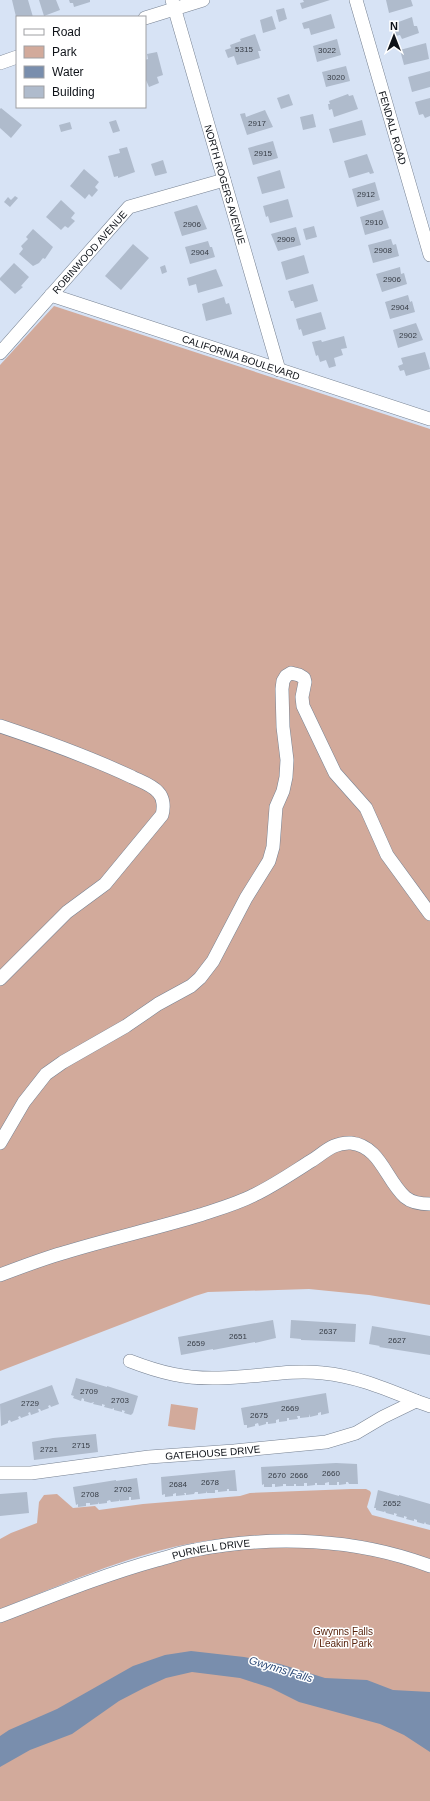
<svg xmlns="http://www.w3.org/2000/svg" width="430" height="1801" viewBox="0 0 430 1801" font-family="Arial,sans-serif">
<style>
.green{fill:#d2aa9b}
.water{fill:#798ead}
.building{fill:#afbbcc}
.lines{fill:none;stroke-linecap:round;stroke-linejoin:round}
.minor-casing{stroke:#778292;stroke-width:14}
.minor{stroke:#fff;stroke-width:13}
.labels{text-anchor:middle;stroke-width:3;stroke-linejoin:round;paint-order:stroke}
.number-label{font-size:8px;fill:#363c45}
.street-label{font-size:10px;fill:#0e1218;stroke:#fff}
.park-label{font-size:10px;fill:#58240e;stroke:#fff}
.water-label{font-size:11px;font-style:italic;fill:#2e4b78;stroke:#fff}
</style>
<rect width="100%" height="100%" fill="#d7e3f5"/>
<!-- green -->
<path class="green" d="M54 306 430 429V1305L369 1295 309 1289 208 1292 195 1296 0 1371V365Z
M171 1404 198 1408 195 1430 168 1426Z
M351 1489H366L370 1491 371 1493 367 1507 372 1515 430 1530V1559C371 1539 328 1535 267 1537 241 1537 214 1539 188 1544 123 1557 62 1585 0 1609V1539L11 1533 37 1523 39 1502 44 1495 57 1494 73 1508 95 1506 99 1510 143 1504 240 1496 250 1493Z
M297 1546 372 1554 430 1571V1801H0V1621L115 1577 181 1557 241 1547Z"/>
<!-- water -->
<path class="water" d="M191 1651 244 1657 280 1664 325 1678 367 1680 393 1690 430 1692V1752L404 1735 380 1724 299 1702 271 1688 240 1678 192 1672 166 1678 144 1688 119 1701 72 1734 30 1750 0 1767V1736L9 1730 57 1709 133 1666 165 1655Z"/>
<!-- building -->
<path class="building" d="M12 0H28L33 17H17V21Z
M39 0H56L60 10 44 16Z
M69 0H90V2L74 7 73 3H70Z
M303 0H330L302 9 300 3 304 2Z
M386 0H411L413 6 389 13Z
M284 8 287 19 279 22 276 10Z
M331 14 335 28 311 35 309 28 304 29 302 23Z
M272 16 276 29 263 33 260 20Z
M412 17 414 26H417L419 33 402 39 400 35 396 36 393 24Z
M255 34 261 51H258L260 58 237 65 234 56 228 58 225 50 231 48 230 45 241 41 240 39Z
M337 39 341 55 317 62 313 46Z
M426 43 429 59 404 65 400 50Z
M157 52 163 75 157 77 159 83 149 87 146 80H145V60L148 59 147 54Z
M346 66 350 81 326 87 322 72Z
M430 71V87L412 92 408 77Z
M289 94 293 105 281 109 277 98Z
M348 94 349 96 353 95 358 109 334 117 332 109 329 110 328 104H330L329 101Z
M430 98V116L425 118 423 114 419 115 415 102Z
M1 108 22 125 11 138 0 128V109Z
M265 110 273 127 247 135 240 114 245 113 246 117Z
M313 114 316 127 303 130 300 117Z
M116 120 120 131 113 133 109 122Z
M362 120 366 135 333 143 329 129Z
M70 122 72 129 61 132 59 125Z
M273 141 278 158 253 165 248 148Z
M127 147 135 172 118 178V176L114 177 108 156 120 153 119 149Z
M367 154 374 173 370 174 369 172 349 178 344 161Z
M163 160 167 173 155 176 151 164Z
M84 169 99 182 95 187 98 190 92 197 89 194 85 199 70 186Z
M280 170 285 188 262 194 257 177Z
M375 182 380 200 357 207 352 189Z
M15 196 18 198 10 207 4 202 8 197 11 200Z
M288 199 293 217 270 223 268 216 266 217 263 206Z
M61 200 75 213 71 218 75 221 68 228 65 226 61 230 46 217Z
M197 205 207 229 182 236 174 212Z
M383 210 389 228 365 235 360 217Z
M314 226 317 237 306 240 303 229Z
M296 227 301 245 278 251 271 234Z
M33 229 53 247 45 259 43 258 39 263 33 266 19 254 23 249 21 246 28 239 26 237Z
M391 239 393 245 396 244 399 256 373 263 368 245Z
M208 241 210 247H212L215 257 190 264 185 247Z
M133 244 149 258 121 290 105 276Z
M304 255 309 273 286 280 281 262Z
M14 263 29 277 21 286 23 287 15 294 0 280V278Z
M165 265 167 272 162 274 160 267Z
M400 267 401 274 404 273 407 284 382 292 376 274Z
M216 269 223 286 198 293 196 284 189 286 187 278Z
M313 284 318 301 295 308 293 301H291L288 291Z
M408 295 410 302 412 301 415 312 390 319 385 302Z
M224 297 226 304 229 303 232 314 206 321 202 304Z
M321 312 326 329 303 336 301 329 299 330 296 319Z
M416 323 423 340 398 348 393 330Z
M344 336 347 348 341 349 343 355 334 358 336 366 329 368 326 360 320 362 318 355 316 356 312 342 321 340 322 342Z
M425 352 430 369 406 376 404 370 400 371 398 366 403 364 401 358Z
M273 1320 276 1338 255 1343V1342L213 1350V1349L181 1355 178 1337Z
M291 1320 356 1324 355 1342 301 1340V1339L290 1338Z
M372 1326 430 1336V1355L379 1347 380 1346 369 1344Z
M76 1378 107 1387V1386L138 1396 133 1413 131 1415 124 1413 125 1411 122 1410V1412L114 1410V1408L112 1409 104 1407 105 1405 102 1404V1406L93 1404 94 1402 91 1403 84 1401V1399L82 1398 81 1401 73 1398 74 1396 71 1395Z
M52 1385 59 1404 51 1407 50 1405 48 1406 49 1408 41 1411 40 1409H38L39 1412 31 1415 30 1412 28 1413 29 1415 21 1418 20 1416 18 1417 19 1419 11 1422 10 1420 8 1421V1423L1 1426 0 1404Z
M326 1393 329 1413 321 1415V1412L318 1413V1415L310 1417V1414L309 1417 300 1418V1416H297L298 1419 289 1420V1418H287V1421L279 1422V1419L276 1420V1423L268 1424V1422H266V1424L259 1426 258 1423 255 1424V1426L247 1428V1425H244L241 1408Z
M96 1434 98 1452 34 1460 32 1442 53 1438Z
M336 1463 357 1464 358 1484H349L348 1482H346V1484L339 1485V1482H337V1485H329V1482L325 1483V1485H317V1483H315V1485L307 1486V1483H304V1486H296V1484H294V1486H286V1484H283V1486L275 1487V1484H272V1487H264V1484L262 1485 261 1467Z
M235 1470 237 1491H229V1489H227V1491L218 1492V1490H215V1493H207L206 1491V1493L198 1494V1492H195L194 1494 186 1495V1493H184L185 1495 176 1496V1493L173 1494V1496L165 1497V1494L162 1495 161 1477Z
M137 1478 140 1499 131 1500V1497H129V1500L120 1501V1499L119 1501 111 1502 110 1500 107 1501V1503L99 1504V1502L98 1504 90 1505V1503H86V1506L78 1507V1504L76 1505 73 1487 116 1480V1481Z
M378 1490 399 1496V1495L430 1504V1525L426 1524 425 1522 424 1524 417 1522V1520L414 1519V1521L406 1519 407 1517 404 1516V1518L396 1516 397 1514 394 1513V1515L386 1513 385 1511 384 1512 376 1510V1508H374Z
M27 1492 29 1513 0 1516V1494Z"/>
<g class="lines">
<defs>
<g id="minor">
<path id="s1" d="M172 0 279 370"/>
<path id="s2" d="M356 0 430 255"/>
<path d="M145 18 203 0"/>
<path d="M0 63 17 57"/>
<path id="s3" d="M51 295 430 419"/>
<path id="s4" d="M0 353 129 207 224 180"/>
<path d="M0 726C45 741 89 757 132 777 140 781 152 785 158 792 164 798 164 808 162 815L105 884 67 912 0 979"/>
<path d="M0 1143 24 1102 46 1074 63 1062 126 1026 158 1004 191 986 200 978 213 961 246 898 269 861 273 847 276 807 283 791 286 777 287 760 283 727 282 689 283 681 286 676 291 673 299 675 304 678 305 682 302 697 303 706 335 773 366 808 387 855 430 914"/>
<path d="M0 1275C21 1267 42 1259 63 1253 108 1239 154 1229 200 1215 218 1209 237 1204 254 1195 273 1186 292 1173 311 1161 324 1153 333 1142 351 1143 380 1146 386 1180 405 1197 412 1203 421 1204 430 1204"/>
<path d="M130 1361C161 1373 186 1379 219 1378 254 1378 288 1369 323 1373 356 1376 386 1389 416 1401"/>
<path id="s5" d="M0 1473H31L149 1457 234 1451 326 1442 356 1433 383 1417 416 1401 430 1406"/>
<path id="s6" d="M0 1616C52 1596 103 1575 157 1560 169 1557 182 1552 195 1550 272 1535 356 1538 430 1566"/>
</g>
</defs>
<!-- minor casing -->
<use href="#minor" class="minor-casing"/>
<!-- minor -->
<use href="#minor" class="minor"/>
</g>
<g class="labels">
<!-- number labels -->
<g class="number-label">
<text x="244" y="52">5315</text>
<text x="327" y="53">3022</text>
<text x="336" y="80">3020</text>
<text x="257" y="126">2917</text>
<text x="263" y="156">2915</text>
<text x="366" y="197">2912</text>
<text x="374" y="225">2910</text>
<text x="192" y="227">2906</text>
<text x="286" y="242">2909</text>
<text x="383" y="253">2908</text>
<text x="200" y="255">2904</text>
<text x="392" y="282">2906</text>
<text x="400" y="310">2904</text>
<text x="408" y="338">2902</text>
<text x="328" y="1334">2637</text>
<text x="238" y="1339">2651</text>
<text x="397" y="1343">2627</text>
<text x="196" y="1346">2659</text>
<text x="89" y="1394">2709</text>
<text x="120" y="1403">2703</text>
<text x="30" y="1406">2729</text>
<text x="290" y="1411">2669</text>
<text x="259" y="1418">2675</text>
<text x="81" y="1448">2715</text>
<text x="49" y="1452">2721</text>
<text x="331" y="1476">2660</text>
<text x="277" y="1478">2670</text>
<text x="299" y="1478">2666</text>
<text x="210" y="1485">2678</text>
<text x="178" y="1487">2684</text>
<text x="123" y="1492">2702</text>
<text x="90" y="1497">2708</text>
<text x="392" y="1506">2652</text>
</g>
<!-- street labels -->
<g class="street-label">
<text dy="4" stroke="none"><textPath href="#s2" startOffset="133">FENDALL ROAD</textPath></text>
<text dy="4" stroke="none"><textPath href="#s1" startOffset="192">NORTH ROGERS AVENUE</textPath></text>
<text dy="4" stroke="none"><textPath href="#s4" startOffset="135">ROBINWOOD AVENUE</textPath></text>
<text dy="4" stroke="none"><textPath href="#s3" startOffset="200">CALIFORNIA BOULEVARD</textPath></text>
<text dy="4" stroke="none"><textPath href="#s5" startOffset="214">GATEHOUSE DRIVE</textPath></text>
<text dy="4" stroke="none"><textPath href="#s6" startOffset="222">PURNELL DRIVE</textPath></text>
</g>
<!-- park labels -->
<g class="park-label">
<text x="343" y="1635">Gwynns Falls<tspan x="343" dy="12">/ Leakin Park</tspan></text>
</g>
<!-- water labels -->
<g class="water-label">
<text transform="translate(281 1669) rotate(17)" y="4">Gwynns Falls</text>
</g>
</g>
<!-- legend -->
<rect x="16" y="16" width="130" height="92" fill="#ffffff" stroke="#9fa0a3"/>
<rect x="24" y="29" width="20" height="6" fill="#ffffff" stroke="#9fa0a3"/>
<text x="52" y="36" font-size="12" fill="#0e1218">Road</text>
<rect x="24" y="46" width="20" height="12" fill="#d2aa9b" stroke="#9fa0a3"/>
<text x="52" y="56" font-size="12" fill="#0e1218">Park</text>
<rect x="24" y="66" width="20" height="12" fill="#798ead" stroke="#9fa0a3"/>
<text x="52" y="76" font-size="12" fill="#0e1218">Water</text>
<rect x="24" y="86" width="20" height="12" fill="#afbbcc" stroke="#9fa0a3"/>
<text x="52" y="96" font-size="12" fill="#0e1218">Building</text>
<!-- north arrow -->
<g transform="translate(394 36)" stroke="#ffffff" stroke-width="3" paint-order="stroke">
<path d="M0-3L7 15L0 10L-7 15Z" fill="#0e1218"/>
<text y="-6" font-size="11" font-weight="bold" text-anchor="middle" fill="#0e1218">N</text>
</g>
</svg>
